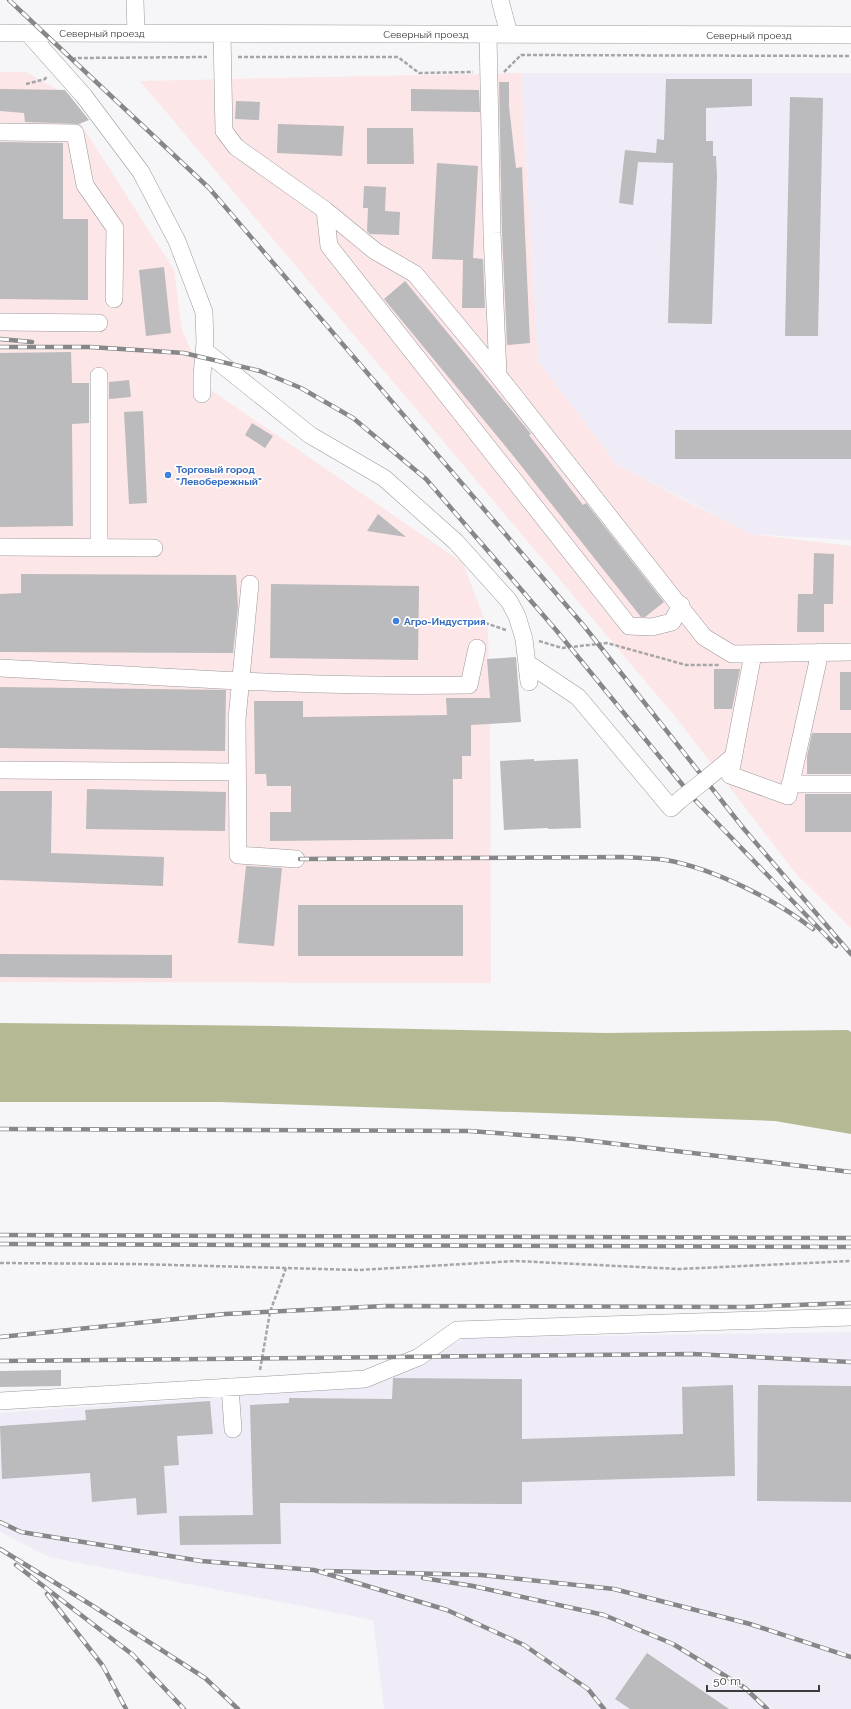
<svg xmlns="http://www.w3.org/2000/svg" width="851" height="1709" viewBox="0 0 851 1709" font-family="Raleway,sans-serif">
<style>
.commercial{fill:#fce6e8}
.built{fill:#efecf7}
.forest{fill:#b5ba94}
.building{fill:#bbbabd}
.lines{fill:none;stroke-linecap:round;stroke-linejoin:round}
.minor-casing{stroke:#99999c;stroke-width:18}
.path{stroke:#a6a5a7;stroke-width:2.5;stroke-dasharray:4 2;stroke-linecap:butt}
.minor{stroke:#fff;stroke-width:17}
.rail-casing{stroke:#878789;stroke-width:4.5}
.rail{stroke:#fff;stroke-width:3;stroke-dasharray:9;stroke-linecap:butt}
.minor-bridge-casing{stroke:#99999c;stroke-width:18;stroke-linecap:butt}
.minor-bridge{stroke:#fff;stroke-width:17}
.shop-dot{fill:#3f7fe0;stroke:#fff;stroke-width:1.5}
.labels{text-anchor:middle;stroke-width:3.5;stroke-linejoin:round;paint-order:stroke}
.street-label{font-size:10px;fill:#3c3c3d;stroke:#fff}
.shop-label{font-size:10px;font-weight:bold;fill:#366cbe;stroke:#fff;text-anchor:start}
</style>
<rect width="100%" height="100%" fill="#f6f5f8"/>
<!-- commercial -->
<path class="commercial" d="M0 72H26L60 91 174 270 182 330 208 388 463 563 488 629 490 716 491 983 0 982Z
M521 73 538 361 618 466 751 534 851 546V928L797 875 678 720 140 81Z"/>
<!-- built -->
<path class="built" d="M521 73H851V540L751 534 683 498 618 466 538 361Z
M851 1332V1709H384L373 1620 49 1557 0 1532V1413L346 1388 410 1369 465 1338Z"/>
<!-- forest -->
<path class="forest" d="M0 1023 274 1026 606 1033 848 1030 851 1032V1134L775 1121 220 1102H0Z"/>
<!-- building -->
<path class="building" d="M666 79H752V106L706 108V141H713V156H716L717 177 712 324 668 323 673 163 638 162 633 205 619 203 625 150 656 153 657 139 664 140Z
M499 82H509V106L516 168 522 167 530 343 507 345 502 233Z
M0 89 65 90 89 120 79 124 25 122 24 113 0 111Z
M411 89 479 90 480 112 411 111Z
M790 97 823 98 818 336H785Z
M236 101 260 102 259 120 235 119Z
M278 124 344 126 342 156 277 153Z
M367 128H413L414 164H367Z
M0 142 63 143V219H88V300L0 299Z
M437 163 478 166 473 258 483 259 485 308H462L463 260 432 259Z
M364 186 386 187 385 211 400 212 399 235 370 234 367 231 368 208H363Z
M164 267 171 333 146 336 139 270Z
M405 281 531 434 529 435 583 505 586 503 664 602 645 617H641L511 453 384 299Z
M71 352 72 383H89V423L72 424 73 526 0 527V353Z
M129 380 131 397 109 399V382Z
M143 411 147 503 129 504 124 412Z
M252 423 273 436 265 448 245 435Z
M675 430H851V459H675Z
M378 514 406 537 367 531Z
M814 553 834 554 833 604H824V632H797L798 594H813Z
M21 574 236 575 238 607 233 653 0 652V594L21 593Z
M271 584 419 586 418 660 270 658Z
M516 657 521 722 471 725V756H462V779H453V839L270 841V812H291V786H267L266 774H255L254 701H303V717L447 715 446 698H490L487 659Z
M714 669H740L732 709H714Z
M840 672H851V710H840Z
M0 687 226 690 225 751 0 748Z
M812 733H851V774H807V756Z
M534 759V761L578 759 581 828 548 829V828L504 830 500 761Z
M87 789 226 792 225 831 86 829Z
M0 791H52L51 853 164 857 163 886 0 880Z
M805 794H851V832H805Z
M246 866 282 868 274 946 238 943Z
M298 905H463V956H298Z
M0 954 172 955V978L0 977Z
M61 1370V1386L0 1387V1371Z
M393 1378 522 1379V1439L683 1434 682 1387 733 1385 735 1476 522 1482V1504L280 1503 281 1544 180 1545 179 1516 253 1515 250 1405 289 1403V1398L392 1399Z
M758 1385 851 1386V1502L757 1501Z
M210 1401 213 1434 177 1436 179 1465 164 1466 167 1513 137 1515 136 1498 92 1502 90 1473 2 1479 0 1426 86 1420 85 1410Z
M647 1653 729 1709H630L615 1699Z"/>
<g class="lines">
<defs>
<path id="minor" d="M135 0 136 33
M500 0 509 34
M0 33 851 35
M28 33 84 96 141 172 177 241 204 312 205 343 202 375V394
M222 34 224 131 236 147 325 210 375 251 415 274 478 350 704 637 732 654 851 652
M488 34 492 233 498 375
M0 132 75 133 85 185 115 228 114 299
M325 210 329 246 629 626 652 627 672 622 681 605
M0 322 99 323
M205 351 310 435 384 478 456 542 509 601 517 616 524 639 529 682
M0 547 154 548
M99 548V376
M250 584 237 719 238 855 296 859
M753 654 730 775 788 796 820 652
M527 663 578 697 671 808 681 799
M0 668C156 676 312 688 469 685L477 648
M0 770 237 772
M705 780 734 756
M790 784H851
M230 1387 233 1429
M0 1401 365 1379 419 1357 457 1330 851 1317"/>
</defs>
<!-- minor casing -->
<use href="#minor" class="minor-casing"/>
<!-- path -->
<path class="path" d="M238 57H398L419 73 473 72
M72 59 78 58 207 57
M504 72 521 55 851 56
M26 84 45 79 47 76
M485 623 506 630
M539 641 562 648 607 643 686 665H719
M0 1263 136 1264 359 1270 516 1261 679 1269 851 1261
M260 1370 270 1312 286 1268"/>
<!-- minor -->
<use href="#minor" class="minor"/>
<defs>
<path id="rail" d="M9 0 209 188 584 626 744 829 851 954
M0 339 32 342
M0 347H90L184 353 260 371 301 388 353 418 426 479 556 630 695 800 836 946
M300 859 623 857C637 858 652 858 666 860 715 869 774 899 813 929
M0 1129 469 1131 575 1139 851 1172
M0 1235 851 1238
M0 1244 851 1247
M0 1337 225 1314 385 1306 745 1307 851 1303
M0 1361 693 1354 851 1362
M0 1522 21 1532 201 1561 314 1570 447 1610 524 1645 588 1689 604 1709
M0 1549 93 1606 205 1678 238 1709
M16 1565 133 1655 184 1709
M325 1571 481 1575 614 1589 750 1624 851 1657
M423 1578 473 1586 604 1615 673 1644 745 1688 767 1709
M47 1594 103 1666 126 1709"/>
</defs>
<!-- rail casing -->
<use href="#rail" class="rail-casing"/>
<!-- rail -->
<use href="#rail" class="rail"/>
<defs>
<path id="minor-bridge" d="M681 799 705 780"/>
</defs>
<!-- minor-bridge casing -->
<use href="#minor-bridge" class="minor-bridge-casing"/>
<!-- minor-bridge -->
<use href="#minor-bridge" class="minor-bridge"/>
</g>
<!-- markers -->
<g class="shop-dot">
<circle cx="168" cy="475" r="4"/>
<circle cx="396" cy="621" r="4"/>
</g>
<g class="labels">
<!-- street labels -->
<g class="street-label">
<text x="102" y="37">Северный проезд</text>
<text x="426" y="38">Северный проезд</text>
<text x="749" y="39">Северный проезд</text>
</g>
<!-- shop labels -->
<g class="shop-label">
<text x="176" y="473">Торговый город<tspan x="176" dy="12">"Левобережный"</tspan></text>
<text x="404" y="625">Агро-Индустрия</text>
</g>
</g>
<!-- scale -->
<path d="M707 1685v6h112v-6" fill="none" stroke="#3c3c3d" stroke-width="2"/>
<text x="713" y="1685" font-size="12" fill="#3c3c3d" stroke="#ffffff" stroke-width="3" paint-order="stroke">50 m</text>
</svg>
